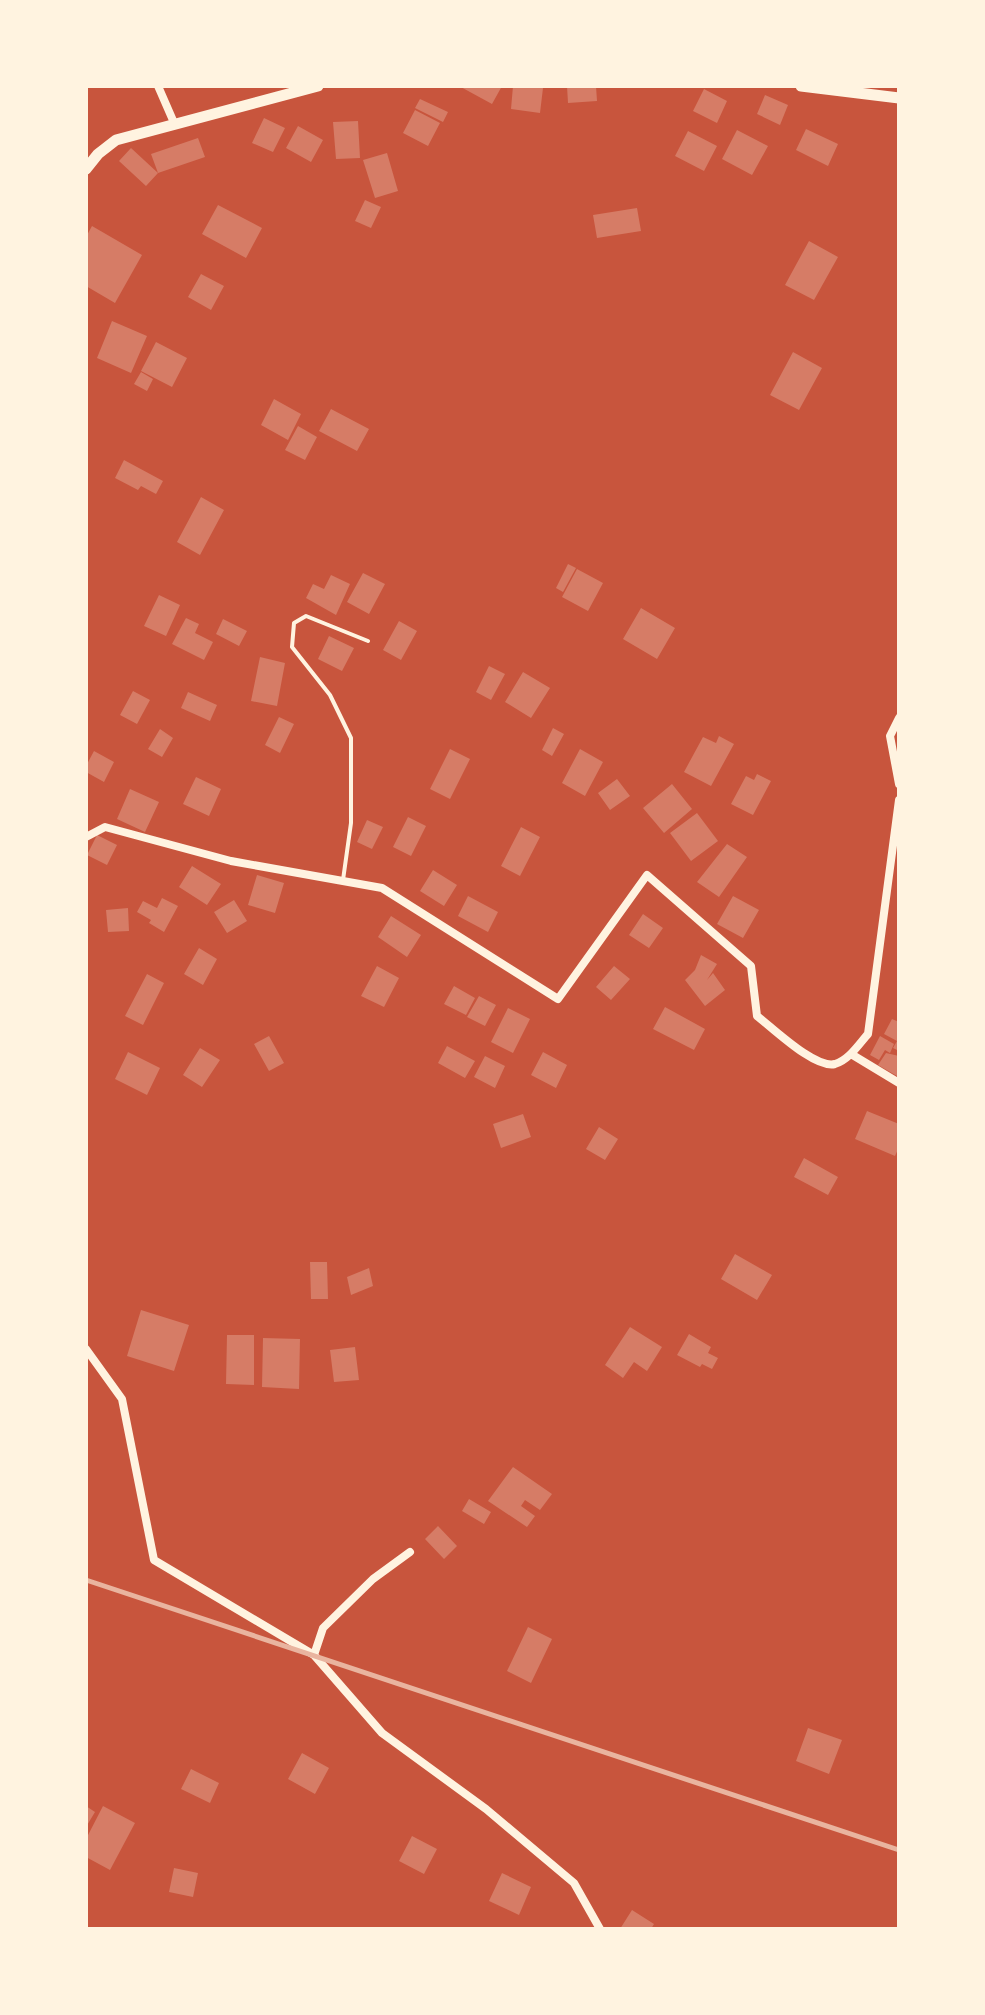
<svg xmlns="http://www.w3.org/2000/svg" width="985" height="2015" viewBox="0 0 985 2015" font-family="'Titillium Web',sans-serif">
<style>
.building{fill:#d67c66}
.lines{fill:none;stroke-linecap:round;stroke-linejoin:round}
.service{stroke:#fff3e0;stroke-width:4}
.minor{stroke:#fff3e0;stroke-width:8}
.secondary{stroke:#fff3e0;stroke-width:11}
.rail{stroke:#e9b49f;stroke-width:5}
</style>
<rect width="100%" height="100%" fill="#c8553d"/>
<!-- building -->
<path class="building" d="M459 86H502L492 104Z
M513 86 543 88 540 113 511 109Z
M567 86H596L597 101 568 103Z
M704 89 727 101 717 123 693 111Z
M765 95 788 105 780 125 757 114Z
M420 99 448 112 443 122 415 108Z
M415 110 440 123 428 146 403 133Z
M264 118 285 128 273 152 252 143Z
M358 121 360 158 336 159 333 122Z
M298 126 323 140 311 162 286 148Z
M806 129 838 144 828 166 796 150Z
M737 130 768 146 752 175 722 159Z
M688 131 717 146 704 171 675 156Z
M198 138 205 157 158 173 146 186 119 161 131 148 158 173 151 154Z
M387 153 398 191 375 198 363 160Z
M365 200 381 207 371 228 355 221Z
M218 205 262 228 246 258 202 234Z
M637 208 641 231 597 238 593 215Z
M92 226 142 255 115 303 86 286V237Z
M809 241 838 257 814 300 785 285Z
M201 274 224 286 211 310 188 297Z
M112 321 147 336 131 373 97 358Z
M156 342 187 358 172 387 141 371Z
M793 352 822 368 799 410 770 395Z
M141 372 153 379 147 391 134 384Z
M274 399 301 414 288 440 261 425Z
M331 409 369 429 357 451 319 431Z
M298 426 317 437 305 460 285 450Z
M124 460 163 481 156 494 141 486 138 490 115 478Z
M201 497 224 510 200 555 177 542Z
M568 564 576 568 563 592 556 588Z
M577 569 603 583 588 611 562 597Z
M363 573 385 584 369 614 347 602Z
M331 575 350 584 336 615 306 598 313 584 324 589Z
M159 595 180 605 166 636 144 626Z
M641 608 675 628 657 659 623 639Z
M186 618 199 624 195 633 213 642 204 660 172 644Z
M223 619 247 631 239 646 216 634Z
M399 621 417 631 401 660 383 650Z
M329 636 354 648 342 671 318 659Z
M260 657 285 663 277 706 251 701Z
M489 666 505 674 491 700 476 692Z
M523 672 550 688 531 718 505 702Z
M133 691 150 700 137 724 120 715Z
M188 692 217 705 210 721 181 708Z
M279 717 294 724 280 753 265 745Z
M553 728 564 734 552 756 542 750Z
M160 729 173 738 162 757 148 749Z
M719 736 734 744 711 786 684 772 703 737 716 743Z
M450 749 470 759 450 799 430 789Z
M580 749 603 762 585 796 562 783Z
M94 751 114 762 104 782 86 772V766Z
M757 774 771 781 753 815 731 804 746 776 754 780Z
M196 777 221 789 209 816 183 804Z
M617 779 630 796 610 810 598 793Z
M672 784 692 809 664 833 643 808Z
M130 789 159 802 145 832 117 819Z
M697 813 718 841 691 861 670 833Z
M408 817 426 826 411 856 393 847Z
M367 820 383 827 372 849 357 842Z
M521 827 540 837 520 876 501 866Z
M97 835 117 845 107 865 87 855Z
M727 844 747 857 719 897 697 882Z
M192 866 221 884 207 905 179 887Z
M433 870 457 885 444 906 420 891Z
M257 875 284 883 275 913 248 905Z
M468 896 498 912 488 932 458 916Z
M733 896 759 910 743 938 717 924Z
M162 898 178 906 164 932 149 923 151 920 137 912 143 901 157 908Z
M234 900 247 921 227 933 214 912Z
M128 908 129 931 108 932 106 910Z
M643 914 663 928 649 948 629 935Z
M391 916 421 935 407 957 378 937Z
M199 948 217 959 203 985 184 974Z
M701 955 717 964 707 980 713 973 725 990 705 1006 685 980 695 970Z
M377 966 399 978 384 1007 361 996Z
M614 966 630 979 611 1000 596 987Z
M147 974 164 983 143 1025 125 1016Z
M454 986 475 998 466 1015 444 1004Z
M479 996 496 1005 485 1026 467 1017Z
M665 1007 705 1029 694 1050 653 1029Z
M508 1008 530 1019 513 1053 491 1042Z
M892 1019 899 1022V1051L893 1048 897 1041 884 1034Z
M269 1036 284 1063 269 1071 254 1044Z
M880 1036 894 1044 890 1053 885 1050 879 1060 870 1055Z
M447 1046 475 1061 465 1078 438 1063Z
M200 1048 220 1060 202 1087 183 1075Z
M128 1052 160 1068 147 1095 115 1079Z
M543 1052 567 1065 556 1088 531 1075Z
M886 1053 899 1056 897 1076 878 1065Z
M485 1056 505 1066 495 1088 474 1077Z
M867 1111 899 1124V1147L895 1156 855 1139Z
M523 1114 531 1137 501 1148 493 1124Z
M599 1127 618 1139 605 1160 586 1149Z
M804 1158 838 1177 828 1195 794 1177Z
M735 1254 772 1275 757 1300 721 1279Z
M310 1262H327L328 1299H311Z
M369 1268 373 1286 351 1295 347 1277Z
M141 1310 189 1325 174 1371 127 1356Z
M630 1327 662 1347 647 1371 634 1362 623 1378 605 1365Z
M689 1334 711 1347 708 1353 718 1358 712 1369 702 1364 700 1367 677 1355Z
M227 1335H254V1385L226 1384Z
M263 1338 300 1339 299 1389 262 1387Z
M355 1347 359 1380 334 1382 330 1350Z
M513 1467 552 1494 540 1510 525 1500 521 1506 535 1516 527 1527 488 1501Z
M469 1499 491 1512 484 1524 462 1511Z
M438 1526 457 1546 444 1559 425 1539Z
M528 1627 552 1639 531 1683 507 1671Z
M808 1728 842 1740 829 1774 796 1761Z
M302 1753 329 1768 315 1794 288 1779Z
M191 1769 219 1783 210 1803 181 1789Z
M86 1806 95 1812 86 1827Z
M103 1806 135 1823 110 1870 86 1857V1839Z
M412 1836 437 1849 424 1874 399 1861Z
M174 1868 198 1873 193 1897 169 1892Z
M502 1873 531 1887 519 1915 489 1901Z
M632 1910 654 1924 651 1929H620Z"/>
<g class="lines">
<!-- service -->
<path class="service" d="M343 880 351 823V738L330 695 292 647 294 623 306 616 368 641"/>
<!-- minor -->
<path class="minor" d="M158 86 175 125
M899 718 890 736 899 784
M86 837 105 827 231 861 382 888 558 999 647 875 751 966 757 1016C774 1029 815 1069 835 1064 849 1060 859 1044 868 1034L899 800
M851 1054 899 1083
M86 1349 122 1399 154 1560 314 1655 382 1733 486 1809 574 1883 600 1929
M314 1655 323 1628 373 1579 410 1552"/>
<!-- secondary -->
<path class="secondary" d="M801 86 899 98
M86 169 98 154 116 140 318 86"/>
<!-- rail -->
<path class="rail" d="M86 1580 899 1850"/>
</g>
<!-- border -->
<rect width="985" height="2015" fill="none" stroke="#fff3e0" stroke-width="176"/>
</svg>
